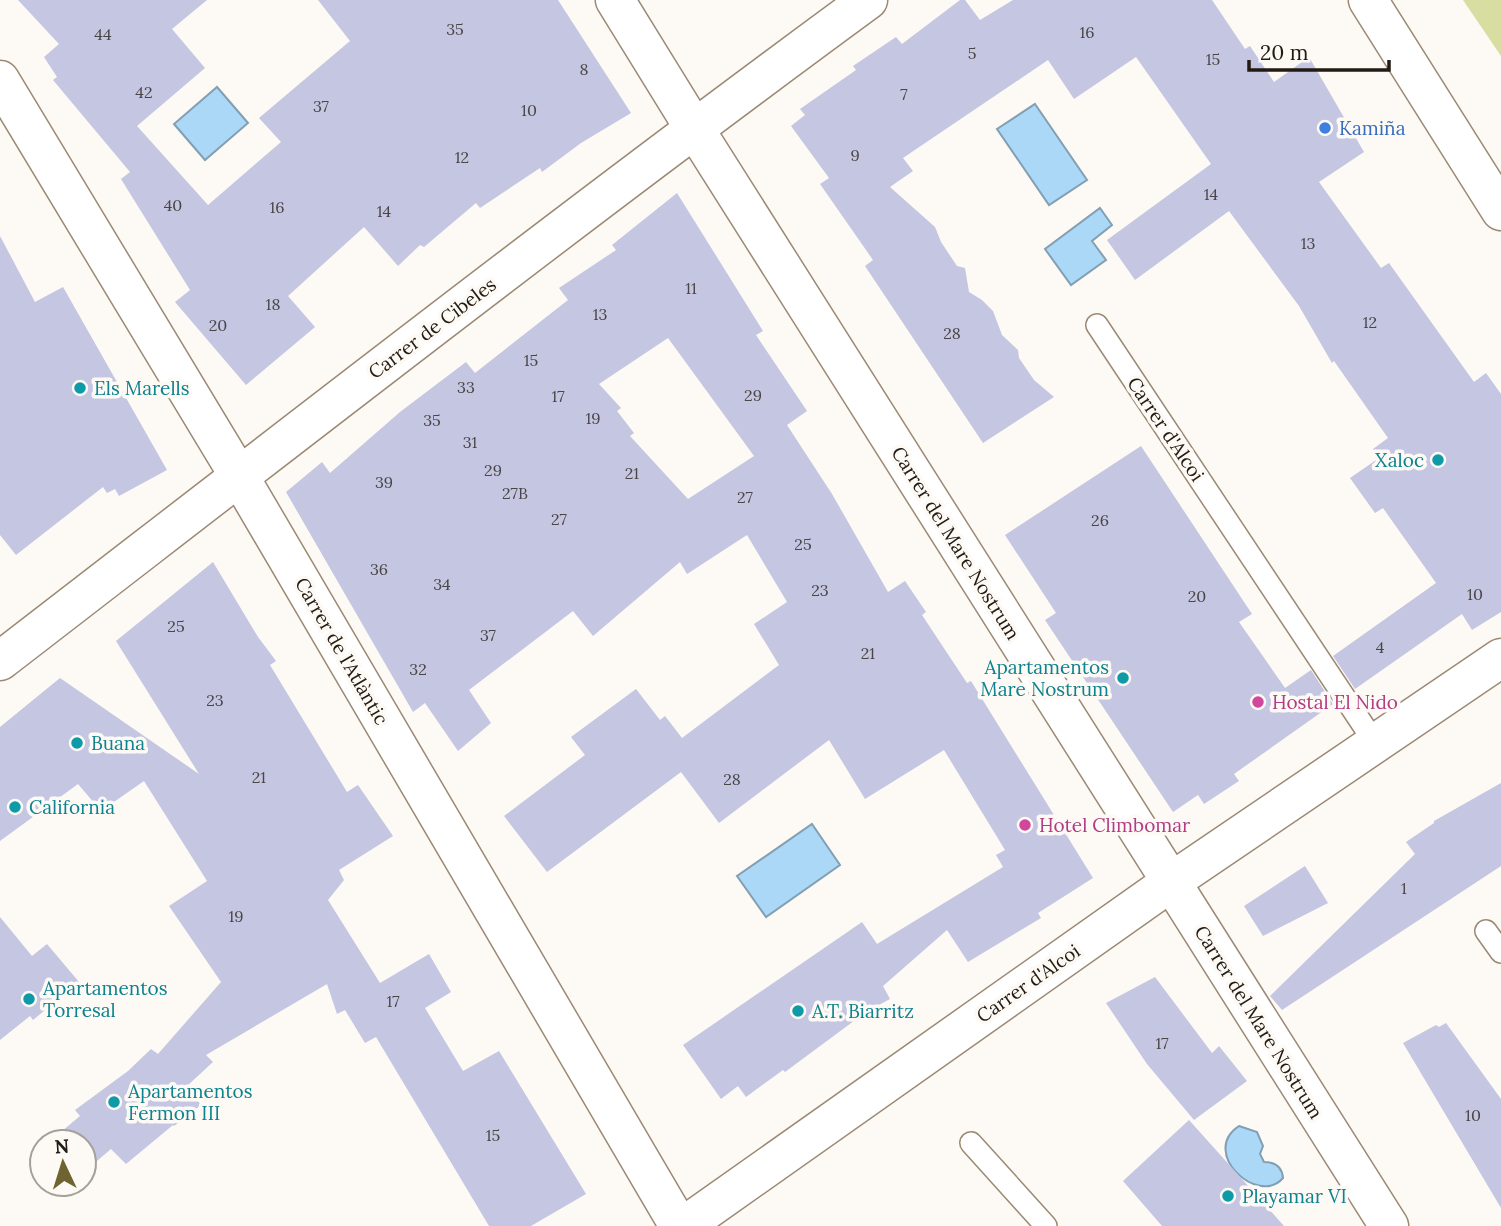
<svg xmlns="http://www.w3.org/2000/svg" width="1501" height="1226" viewBox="0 0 1501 1226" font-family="Lora,serif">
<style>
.green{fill:#d8dda2}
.water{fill:#abd8f7;stroke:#829fb3;stroke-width:2}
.building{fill:#c4c6e2;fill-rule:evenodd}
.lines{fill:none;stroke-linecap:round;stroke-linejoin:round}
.lane-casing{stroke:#9c8974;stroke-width:24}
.street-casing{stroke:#9c8974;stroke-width:41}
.lane{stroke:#fff;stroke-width:21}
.street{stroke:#fff;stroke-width:38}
.shop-dot{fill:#3f7fe0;stroke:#fdf9f4;stroke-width:2.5}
.culture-dot{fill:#0f9aa8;stroke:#fdf9f4;stroke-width:2.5}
.hotel-dot{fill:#d1479c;stroke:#fdf9f4;stroke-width:2.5}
.labels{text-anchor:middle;stroke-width:7;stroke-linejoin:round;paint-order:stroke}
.number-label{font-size:16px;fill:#4a4647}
.shop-label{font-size:19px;fill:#366cbe;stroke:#fdf9f4;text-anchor:start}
.street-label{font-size:19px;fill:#221b13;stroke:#fdf9f4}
.culture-label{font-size:19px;fill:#0d838f;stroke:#fdf9f4;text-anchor:start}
.hotel-label{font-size:19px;fill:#b23c85;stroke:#fdf9f4;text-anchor:start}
</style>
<rect width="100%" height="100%" fill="#fdf9f4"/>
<!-- green -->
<path class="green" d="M1463 0H1501V56Z"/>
<!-- water -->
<path class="water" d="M217 87 248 123 205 160 174 124Z
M1035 104 1087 180 1049 205 997 129Z
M1100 208 1112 225 1092 241 1106 260 1071 285 1045 249Z
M812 824 840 865 766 917 737 876Z
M1239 1126 1257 1132 1263 1146 1260 1154 1264 1162C1276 1162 1282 1167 1283 1178 1258 1207 1199 1152 1239 1126Z"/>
<!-- building -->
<path class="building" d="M18 0H207L172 29 205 68 137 126 208 205 281 142 259 118 350 41 318 0H558L631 113 581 143 542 172 540 168 480 208 476 203 424 247 420 245 398 266 364 227 288 296 315 327 246 385 175 302 190 290 121 179 130 172 53 80 57 77 44 57 59 44Z
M960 0H965L980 20 1013 0H1212L1245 49 1250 46 1274 82 1309 57 1364 152 1319 182 1381 268 1389 263 1474 382 1486 373 1501 394V612L1472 630 1462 614 1355 689 1333 656 1436 583 1383 508 1375 513 1350 478 1379 458 1373 449 1388 438 1334 361 1332 363 1299 306 1229 211 1135 280 1107 240 1211 164 1136 57 1074 99 1048 60 903 158 913 171 890 187 935 227 941 242 957 266 965 268 969 292 982 300 993 311 1002 335 1018 350 1019 358 1034 380 1054 397 983 443 865 266 873 260 820 184 829 178 791 126 805 115 800 109 856 70 853 66 896 37 902 44Z
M677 193 763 331 756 335 807 411 787 425 832 494 888 592 905 581 926 612 922 615 967 683 971 681 1093 878 1038 913 1041 918 968 962 947 930 883 986 890 999 866 1012 785 1072 783 1070 746 1097 738 1086 721 1099 683 1045 862 922 877 944 1003 867 996 855 1005 850 944 750 865 799 829 740 719 823 681 772 547 872 504 816 585 755 571 737 636 689 660 720 665 716 682 738 779 665 754 624 787 602 747 535 687 574 680 562 593 636 573 611 469 690 491 723 458 751 425 703 413 712 286 492 322 462 330 473 400 412 466 362 475 373 568 300 559 288 616 250 612 245ZM668 338 754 456 688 499 630 436 634 433 617 411 621 408 599 384Z
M0 236 35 302 63 287 167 470 119 496 115 489 107 493 103 487 16 555 0 535Z
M1141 446 1252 614 1239 622 1285 688 1311 670 1333 704 1234 774 1239 781 1204 804 1198 795 1173 812 1045 620 1056 613 1005 535Z
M213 562 258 637 276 661 270 665 347 792 358 785 393 836 339 870 344 880 328 900 380 983 429 954 451 992 425 1008 463 1071 499 1051 586 1194 531 1226H489L376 1037 365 1043 345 1010 337 1014 327 984 206 1055 213 1062 187 1086 201 1105 174 1126 173 1125 126 1164 111 1149 84 1172V1142H49L80 1116 75 1110 128 1071 151 1049 158 1054 221 982 169 906 207 881 144 781 101 811 78 784 0 841V727L60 678 199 774 116 641Z
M1501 783V866L1282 1010 1270 996 1415 854 1406 842 1434 823V821Z
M1305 866 1328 903 1263 936 1244 906Z
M0 917 32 956 47 944 79 982 33 1020 30 1016 0 1040Z
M1155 977 1212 1053 1219 1046 1247 1081 1194 1120 1147 1064 1106 1003Z
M1446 1023 1501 1099V1208L1403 1043 1436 1025 1439 1027Z
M1189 1120 1242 1179 1284 1226H1162L1123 1181Z"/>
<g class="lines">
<defs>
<path id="lane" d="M1097 325 1375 743
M1486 931 1501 952
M971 1143 1046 1226"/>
<path id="street" d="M615 0 694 128 1389 1226
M1368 0 1501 211
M0 80 239 476 679 1226
M0 661C288 439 575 215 868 0
M684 1226 1171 882 1501 658"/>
</defs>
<!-- lane casing -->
<use href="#lane" class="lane-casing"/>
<!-- street casing -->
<use href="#street" class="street-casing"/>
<!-- lane -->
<use href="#lane" class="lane"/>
<!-- street -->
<use href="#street" class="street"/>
</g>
<!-- markers -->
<circle class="shop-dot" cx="1325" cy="128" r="7"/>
<g class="culture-dot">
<circle cx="80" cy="388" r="7"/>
<circle cx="1438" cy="460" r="7"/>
<circle cx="1123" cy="678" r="7"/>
<circle cx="77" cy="743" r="7"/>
<circle cx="15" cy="807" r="7"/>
<circle cx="29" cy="999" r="7"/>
<circle cx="798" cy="1011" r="7"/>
<circle cx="114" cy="1102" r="7"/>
<circle cx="1228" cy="1196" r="7"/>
</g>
<g class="hotel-dot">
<circle cx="1258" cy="702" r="7"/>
<circle cx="1025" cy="825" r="7"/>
</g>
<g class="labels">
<!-- number labels -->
<g class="number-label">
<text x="455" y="35">35</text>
<text x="1087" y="38">16</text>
<text x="103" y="40">44</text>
<text x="972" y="59">5</text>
<text x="1213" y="65">15</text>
<text x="584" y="75">8</text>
<text x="144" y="98">42</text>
<text x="904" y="100">7</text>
<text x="321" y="112">37</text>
<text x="529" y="116">10</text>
<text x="855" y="161">9</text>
<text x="462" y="163">12</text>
<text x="1211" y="200">14</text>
<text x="173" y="211">40</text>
<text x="277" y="213">16</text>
<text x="384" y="217">14</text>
<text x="1308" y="249">13</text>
<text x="691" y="294">11</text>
<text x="273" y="310">18</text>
<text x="600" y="320">13</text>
<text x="1370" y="328">12</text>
<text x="218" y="331">20</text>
<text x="952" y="339">28</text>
<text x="531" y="366">15</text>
<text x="466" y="393">33</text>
<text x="753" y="401">29</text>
<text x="558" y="402">17</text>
<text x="593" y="424">19</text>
<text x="432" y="426">35</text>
<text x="470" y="448">31</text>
<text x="493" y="476">29</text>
<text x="632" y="479">21</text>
<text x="384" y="488">39</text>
<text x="515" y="499">27B</text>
<text x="745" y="503">27</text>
<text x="559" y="525">27</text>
<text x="1100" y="526">26</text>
<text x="803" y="550">25</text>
<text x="379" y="575">36</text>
<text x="442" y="590">34</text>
<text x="820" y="596">23</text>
<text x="1475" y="600">10</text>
<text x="1197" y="602">20</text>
<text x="176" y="632">25</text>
<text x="488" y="641">37</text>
<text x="1380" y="653">4</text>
<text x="868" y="659">21</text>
<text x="418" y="675">32</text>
<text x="215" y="706">23</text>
<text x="259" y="783">21</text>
<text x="732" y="785">28</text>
<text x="1404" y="894">1</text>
<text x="236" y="922">19</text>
<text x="393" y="1007">17</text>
<text x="1162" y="1049">17</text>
<text x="1473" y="1121">10</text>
<text x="493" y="1141">15</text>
</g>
<!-- shop labels -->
<g class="shop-label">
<text x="1339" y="135">Kamiña</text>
</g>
<!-- street labels -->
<g class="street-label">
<text transform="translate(432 328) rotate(-37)" y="7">Carrer de Cibeles</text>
<text transform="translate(1166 429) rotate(56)" y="7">Carrer d'Alcoi</text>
<text transform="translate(956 543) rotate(58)" y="7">Carrer del Mare Nostrum</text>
<text transform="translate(342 651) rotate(60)" y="7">Carrer de l'Atlàntic</text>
<text transform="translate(1028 983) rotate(-35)" y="7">Carrer d'Alcoi</text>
<text transform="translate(1259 1022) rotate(58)" y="7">Carrer del Mare Nostrum</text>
</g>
<!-- culture labels -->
<g class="culture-label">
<text x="94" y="395">Els Marells</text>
<text x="1424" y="467" text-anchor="end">Xaloc</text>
<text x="1109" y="674" text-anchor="end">Apartamentos<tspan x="1109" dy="22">Mare Nostrum</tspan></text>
<text x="91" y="750">Buana</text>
<text x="29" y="814">California</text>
<text x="43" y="995">Apartamentos<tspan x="43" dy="22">Torresal</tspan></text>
<text x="812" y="1018">A.T. Biarritz</text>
<text x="128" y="1098">Apartamentos<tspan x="128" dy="22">Fermon III</tspan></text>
<text x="1242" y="1203">Playamar VI</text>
</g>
<!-- hotel labels -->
<g class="hotel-label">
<text x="1272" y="709">Hostal El Nido</text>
<text x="1039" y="832">Hotel Climbomar</text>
</g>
</g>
<!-- north arrow -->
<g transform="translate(63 1163) rotate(356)"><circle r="33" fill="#fdf9f4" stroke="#a5a09a" stroke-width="2"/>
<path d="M0-5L12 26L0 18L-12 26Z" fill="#6f6431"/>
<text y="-10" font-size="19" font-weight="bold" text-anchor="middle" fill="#221b13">N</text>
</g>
<!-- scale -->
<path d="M1249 60v10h140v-10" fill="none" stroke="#221b13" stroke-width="3.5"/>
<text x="1260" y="60" font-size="21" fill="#221b13" stroke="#fdf9f4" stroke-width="5" paint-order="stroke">20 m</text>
</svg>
